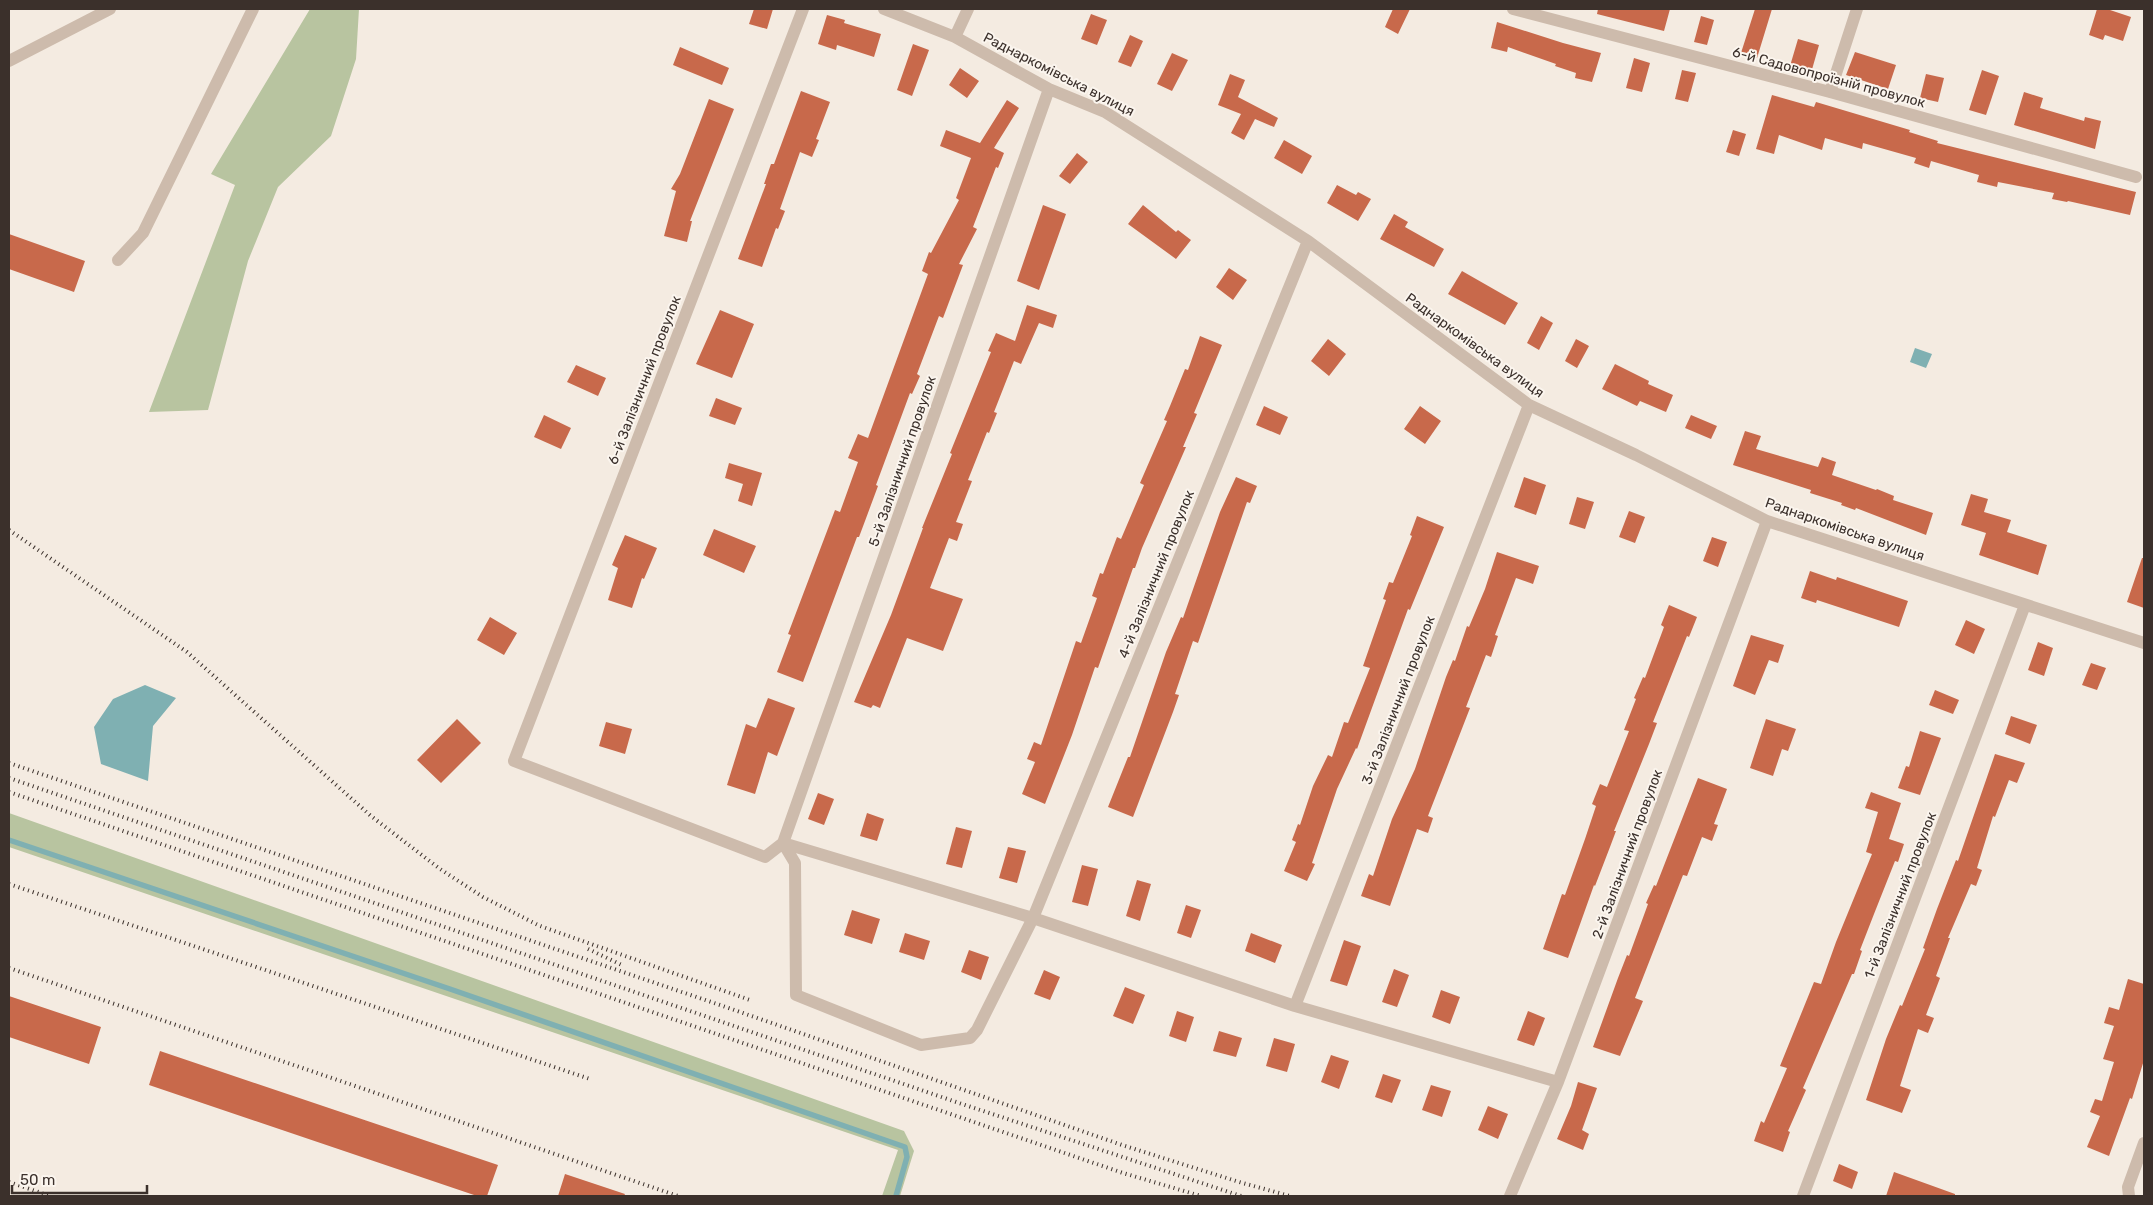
<svg xmlns="http://www.w3.org/2000/svg" width="2153" height="1205" viewBox="0 0 2153 1205" font-family="Rubik,sans-serif">
<style>
.green{fill:#b8c4a0}
.water{fill:#7fb0b2}
.lines{fill:none;stroke-linecap:round;stroke-linejoin:round}
.stream{stroke:#7fb0b2;stroke-width:5.5}
.building{fill:#c8694b}
.minor{stroke:#cdbbac;stroke-width:12}
.rail{stroke:#3b302b;stroke-width:4;stroke-dasharray:1 4;stroke-linecap:butt}
.labels{text-anchor:middle;stroke-width:4;stroke-linejoin:round;paint-order:stroke}
.street-label{font-size:14px;fill:#3b302b;stroke:#fbf5ee}
</style>
<rect width="100%" height="100%" fill="#f4ebe1"/>
<!-- green -->
<path class="green" d="M310 9H359L356 59 331 136 278 187 248 261 208 410 149 412 235 185 211 174Z
M9 813 904 1131 914 1151 900 1196H882L898 1150 9 847Z"/>
<!-- water -->
<path class="water" d="M1915 348 1932 354 1926 368 1910 362Z
M145 685 176 698 153 726 148 781 101 764 94 727 113 699Z"/>
<g class="lines">
<!-- stream -->
<path class="stream" d="M9 840 450 989 905 1147 907 1157 896 1196"/>
</g>
<!-- building -->
<path class="building" d="M754 9H773L767 29 749 24Z
M1393 9H1410L1398 34 1385 27Z
M1598 9H1670L1664 31 1597 14Z
M1755 9H1772L1757 58 1741 53Z
M2097 9H2107L2131 17 2123 41 2105 35 2103 40 2089 35Z
M1091 14 1107 20 1097 45 1081 39Z
M827 15 845 20 844 23 881 34 874 57 837 45 836 50 818 44Z
M1701 16 1714 20 1707 45 1694 42Z
M1497 22 1563 43 1601 53 1592 82 1575 78 1576 73 1555 66 1556 64 1508 47 1507 52 1491 48Z
M1130 35 1143 41 1131 67 1118 62Z
M1798 39 1819 45 1811 73 1790 66Z
M913 44 929 50 912 96 897 90Z
M680 47 729 68 722 85 673 65Z
M1855 52 1896 65 1888 89 1846 75Z
M1172 53 1188 60 1172 91 1157 84Z
M1634 58 1650 63 1642 92 1626 88Z
M960 68 979 81 967 98 949 85Z
M1682 70 1696 73 1688 102 1675 99Z
M1982 70 1999 76 1986 115 1969 110Z
M1230 74 1245 80 1238 97 1278 118 1274 127 1255 119 1244 140 1231 133 1241 114 1218 105Z
M1926 74 1944 78 1938 102 1920 98Z
M801 91 830 102 816 139 819 140 812 157 800 152 780 209 785 211 778 229 776 228 762 267 738 259 766 184H764L771 164H774Z
M2024 92 2043 98 2040 108 2084 121 2085 117 2101 121 2095 149 2014 125Z
M1772 95 1814 107 1816 102 1910 130 1909 132 1938 141 1937 143 2136 192 2130 215 2068 201 2067 202 2052 199 2054 193 1998 182 1997 187 1977 182 1979 175 1931 161 1929 168 1914 163 1916 158 1863 143 1862 149 1825 138 1822 150 1779 135 1774 154 1756 149Z
M709 99 734 109 690 221H692L687 242 664 236 676 191 671 189 680 174Z
M1007 100 1019 108 994 148 1004 153 998 168 996 167 973 227 977 229 959 264 963 265 949 302 943 318 939 316 917 374 920 376 912 394 910 393 876 485 878 486 865 521 859 537H857L803 682 777 672 791 635 788 634 835 510 840 512 858 462 848 458 858 434 868 438 928 274 922 271 929 252 931 253 959 200 956 198 971 158 940 146 946 130 980 143Z
M1733 130 1746 134 1739 156 1726 152Z
M1284 140 1312 156 1302 174 1274 158Z
M1077 153 1088 162 1070 184 1059 176Z
M1337 185 1356 195 1358 192 1371 199 1358 221 1327 203Z
M1043 205 1066 214 1039 290 1017 281Z
M1143 205 1176 232 1178 230 1191 240 1176 259 1128 224Z
M1394 214 1408 222 1405 227 1444 249 1434 267 1380 239Z
M9 234 85 261 74 292 9 269Z
M1229 268 1247 280 1233 300 1216 287Z
M1462 271 1518 303 1505 325 1448 294Z
M1027 305 1057 315 1053 328 1039 323 1021 364 1014 361 994 412 997 413 989 433 987 432 968 480 972 481 956 522 963 524 957 541 949 538 930 588 963 599 943 651 907 638 880 708 873 705 871 708 854 702 891 615 923 528H922L952 454 950 453 991 352 988 351 996 333 1015 341Z
M720 310 754 324 732 378 696 364Z
M1541 316 1553 323 1539 350 1527 343Z
M1200 336 1222 345 1194 413 1197 414 1183 447H1186L1142 548 1135 568H1133L1098 668 1095 667 1072 735 1045 804 1022 794 1035 762 1027 759 1034 742 1041 745 1076 641 1081 643 1097 598 1092 596 1100 573 1103 574 1117 537 1121 539 1144 485 1140 483 1167 421 1164 420 1170 406 1185 369 1188 370Z
M1328 339 1346 354 1329 376 1311 361Z
M1576 339 1589 346 1577 368 1565 361Z
M1615 364 1649 381 1648 384 1673 395 1666 412 1640 401 1637 406 1602 389Z
M576 365 606 378 598 396 567 382Z
M716 398 742 408 735 425 709 416Z
M1264 406 1288 417 1280 435 1256 425Z
M1420 406 1441 421 1425 444 1404 429Z
M544 415 571 428 561 449 534 437Z
M1691 415 1717 426 1711 439 1685 428Z
M1745 431 1761 436 1756 449 1818 467 1822 457 1836 462 1832 475 1876 490 1877 489 1894 496 1893 500 1933 513 1926 535 1856 508 1855 510 1841 505 1842 503 1810 493 1811 490 1733 465Z
M729 463 762 473 752 506 738 501 743 484 725 478Z
M1236 477 1257 486 1250 503 1247 502 1198 643 1193 641 1175 694 1179 695 1173 712 1133 817 1108 807 1128 757H1130L1166 652 1181 617 1183 618 1220 512Z
M1524 477 1546 485 1536 515 1514 507Z
M1971 494 1988 499 1984 512 2011 520 2007 532 2047 545 2038 575 1979 555 1986 533 1961 525Z
M1577 497 1594 502 1585 529 1569 524Z
M1629 511 1645 517 1635 543 1619 537Z
M1417 516 1444 527 1410 610 1408 609 1357 749 1356 748 1337 789 1312 863 1315 864 1307 881 1284 871 1296 842 1292 840 1298 824 1300 825 1313 786 1328 755 1332 757 1344 722 1348 723 1370 668 1363 666 1386 600 1383 599 1389 582 1393 583 1412 536 1410 535Z
M714 529 756 546 744 573 703 555Z
M625 535 657 548 644 579 642 578 632 608 608 600 618 568 612 565Z
M1712 537 1727 542 1718 567 1703 561Z
M1497 552 1539 566 1533 584 1516 578 1495 635 1498 636 1491 657 1486 655 1466 707 1470 708 1428 816 1433 818 1428 833 1417 829 1390 906 1361 896 1369 874 1373 876 1392 819 1415 769 1446 677 1453 660 1455 661 1467 626 1469 627 1485 589Z
M2142 558H2144V608L2127 602Z
M1810 571 1836 580 1837 577 1908 601 1899 627 1817 600 1816 603 1801 598Z
M1669 605 1697 617 1689 637 1687 636 1653 722 1657 723 1649 744 1614 831H1616L1610 847 1595 886 1594 885 1568 958 1543 949 1562 894 1565 895 1585 839 1596 806 1592 804 1600 784 1607 787 1629 731 1624 730 1636 699 1634 698 1643 677 1645 678 1664 627 1661 625Z
M490 617 517 633 504 655 477 640Z
M1966 620 1985 629 1974 654 1955 645Z
M1751 635 1784 645 1778 663 1769 660 1755 695 1733 686Z
M2038 642 2053 648 2044 676 2028 670Z
M2091 663 2106 668 2097 690 2082 685Z
M1935 690 1959 700 1953 714 1929 705Z
M768 698 795 708 777 756 768 752 755 794 727 785 746 724 756 728Z
M2011 716 2037 725 2030 744 2005 734Z
M457 719 481 743 441 783 417 760Z
M1766 719 1796 729 1788 751 1782 749 1773 776 1750 768Z
M606 722 632 729 625 754 599 746Z
M1920 731 1941 738 1920 795 1898 788 1906 766 1909 767Z
M1995 754 2025 763 2017 783 2009 780 1995 817 1993 816 1977 868 1982 870 1976 886 1971 884 1948 938H1950L1936 976 1940 978 1926 1015 1934 1018 1928 1033 1918 1029 1900 1086 1911 1090 1902 1113 1866 1100 1886 1039 1900 1005 1902 1006 1925 949 1923 948 1937 909 1956 860 1958 861Z
M1698 778 1727 789 1714 824 1718 825 1712 841 1702 837 1687 876 1683 875 1635 998 1643 1001 1620 1056 1593 1047 1618 978 1627 955 1629 956 1648 904 1646 903 1654 885 1656 886Z
M1871 792 1901 803 1889 839 1904 844 1898 862 1895 861 1874 914 1860 950 1862 951 1854 974H1852L1803 1088 1806 1090 1788 1131 1790 1132 1783 1152 1754 1141 1761 1121 1764 1123 1787 1068 1780 1066 1814 982 1821 984 1836 942 1872 854 1866 852 1878 812 1865 808Z
M818 793 834 799 824 825 808 819Z
M867 813 884 819 877 841 860 836Z
M956 827 972 831 962 868 946 864Z
M1008 847 1026 851 1017 883 999 878Z
M1082 865 1098 869 1088 906 1072 902Z
M1137 880 1151 884 1140 921 1126 916Z
M1186 905 1201 910 1191 938 1177 933Z
M852 910 880 919 872 944 844 935Z
M905 933 930 941 924 960 899 952Z
M1251 933 1282 945 1275 963 1245 951Z
M1344 940 1361 946 1347 986 1330 981Z
M969 950 989 957 981 980 961 972Z
M1394 969 1409 975 1397 1007 1382 1002Z
M1044 970 1060 977 1050 1000 1034 994Z
M2128 979 2144 984V1060L2132 1099 2130 1098 2109 1156 2087 1147 2100 1116 2090 1112 2095 1099 2102 1101 2114 1062 2103 1059 2114 1026 2104 1023 2109 1007 2119 1010Z
M1125 987 1145 995 1133 1024 1113 1016Z
M1441 990 1460 997 1450 1024 1432 1017Z
M9 996 101 1027 89 1064 9 1037Z
M1177 1011 1194 1017 1186 1042 1169 1036Z
M1528 1011 1545 1018 1534 1046 1517 1040Z
M1219 1031 1242 1038 1236 1057 1213 1051Z
M1274 1038 1295 1044 1287 1072 1266 1066Z
M160 1051 498 1165 487 1196H477L149 1085Z
M1331 1055 1349 1061 1339 1089 1321 1082Z
M1383 1074 1401 1080 1392 1103 1375 1097Z
M1578 1082 1597 1088 1582 1130 1589 1134 1583 1150 1557 1139 1571 1106Z
M1431 1085 1451 1091 1442 1117 1422 1110Z
M1488 1106 1508 1114 1498 1139 1478 1130Z
M1839 1164 1858 1172 1852 1189 1833 1181Z
M1894 1172 1955 1194V1196H1886Z
M565 1174 625 1194 624 1196H558Z"/>
<g class="lines">
<!-- minor -->
<path class="minor" d="M803 9 514 761 765 857 783 843 1033 918 1295 1006 1558 1082
M884 9 955 37 1049 89 1105 112 1308 241 1529 405 1636 455 1767 521 2144 643
M1513 9 1830 92 2136 177
M955 37 968 9
M9 61 110 9
M1049 89 783 843 795 863 796 995 921 1045 970 1038 977 1030 1033 918 1308 241
M1830 92 1857 9
M118 260 143 233 253 9
M1295 1006 1529 405
M1510 1196 1558 1082 1767 521
M1803 1196 2025 605
M2129 1196 2128 1187 2144 1143"/>
<!-- rail -->
<path class="rail" d="M9 530 187 652 371 816 440 869 483 897 540 926 750 1000
M9 763 720 1005 1122 1145 1239 1182 1290 1196
M9 778 962 1104 1241 1196
M9 792 1123 1173 1201 1196
M9 884 590 1079
M588 949 624 966
M9 968 678 1196
M9 1182 50 1196"/>
</g>
<g class="labels">
<!-- street labels -->
<g class="street-label">
<text transform="translate(1059 74) rotate(27)" y="5">Раднаркомівська вулиця</text>
<text transform="translate(1829 77) rotate(15)" y="5">6-й Садовопроїзній провулок</text>
<text transform="translate(1475 345) rotate(36)" y="5">Раднаркомівська вулиця</text>
<text transform="translate(644 380) rotate(-69)" y="5">6-й Залізничний провулок</text>
<text transform="translate(902 461) rotate(-71)" y="5">5-й Залізничний провулок</text>
<text transform="translate(1845 529) rotate(19)" y="5">Раднаркомівська вулиця</text>
<text transform="translate(1156 574) rotate(-68)" y="5">4-й Залізничний провулок</text>
<text transform="translate(1398 700) rotate(-69)" y="5">3-й Залізничний провулок</text>
<text transform="translate(1627 854) rotate(-70)" y="5">2-й Залізничний провулок</text>
<text transform="translate(1900 895) rotate(-69)" y="5">1-й Залізничний провулок</text>
</g>
</g>
<!-- border -->
<rect width="2153" height="1205" fill="none" stroke="#3b302b" stroke-width="20"/>
<!-- scale -->
<path d="M12 1185v8h135v-8" fill="none" stroke="#3b302b" stroke-width="2.5"/>
<text x="20" y="1185" font-size="15" fill="#3b302b" stroke="#fbf5ee" stroke-width="4" paint-order="stroke">50 m</text>
</svg>
